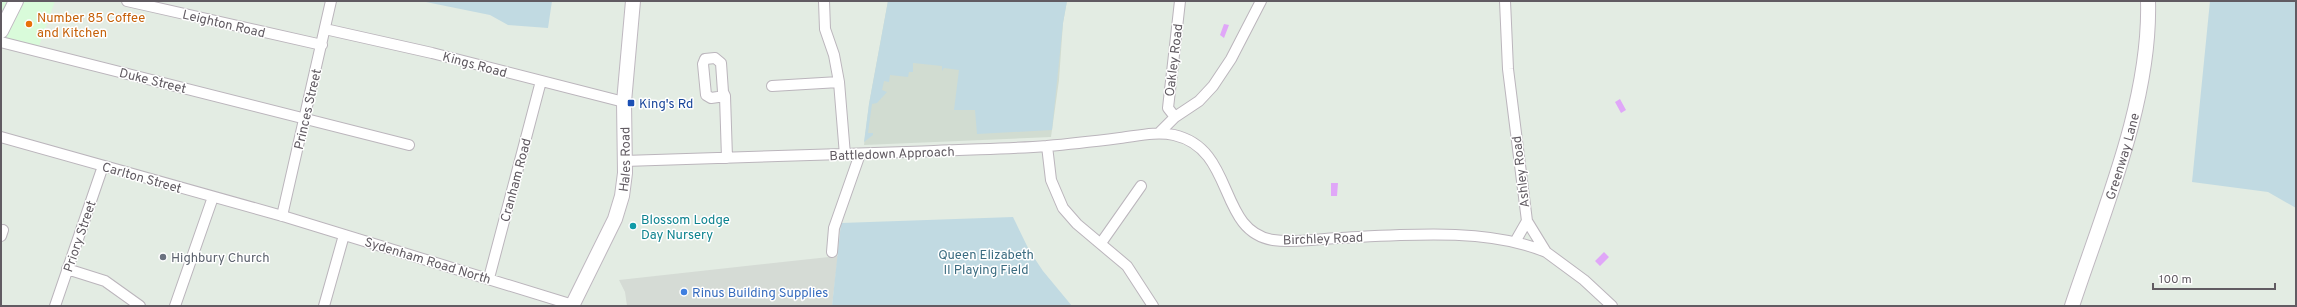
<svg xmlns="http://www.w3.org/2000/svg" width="2297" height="307" viewBox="0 0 2297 307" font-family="Overpass,sans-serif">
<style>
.commercial{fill:#d9fbda}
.industrial{fill:#d5dbd5}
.education{fill:#d1dcd1}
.green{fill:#c1dae2}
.water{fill:#e0a7f8}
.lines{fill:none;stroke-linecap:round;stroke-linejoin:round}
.street-casing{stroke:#bbb5bc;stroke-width:12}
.secondary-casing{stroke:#bfb8c0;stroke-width:16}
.street{stroke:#fff;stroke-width:10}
.secondary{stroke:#fff;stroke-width:14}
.food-dot{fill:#e8710a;stroke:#fff;stroke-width:1.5}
.transit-dot{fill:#1a4fb4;stroke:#fff;stroke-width:1.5}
.culture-dot{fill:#0f9aa8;stroke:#fff;stroke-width:1.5}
.worship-dot{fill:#6b7280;stroke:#fff;stroke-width:1.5}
.shop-dot{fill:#3f7fe0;stroke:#fff;stroke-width:1.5}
.labels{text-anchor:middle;stroke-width:3;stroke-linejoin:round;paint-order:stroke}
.food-label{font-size:13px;fill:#c56008;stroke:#fff;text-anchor:start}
.street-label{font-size:13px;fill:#615b62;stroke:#fff}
.transit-label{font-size:13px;fill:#164399;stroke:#fff;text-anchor:start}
.culture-label{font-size:13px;fill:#0d838f;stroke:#fff;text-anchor:start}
.park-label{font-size:13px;fill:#3b6c81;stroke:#fff}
.worship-label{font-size:13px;fill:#5b616d;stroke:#fff;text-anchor:start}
.shop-label{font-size:13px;fill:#366cbe;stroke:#fff;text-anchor:start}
</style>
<rect width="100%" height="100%" fill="#e3ece3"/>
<!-- commercial -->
<path class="commercial" d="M1 1H55L38 49 1 46Z"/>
<!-- industrial -->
<path class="industrial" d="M838 256 832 306H627L625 292 619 280Z"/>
<!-- education -->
<path class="education" d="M888 1H1067L1063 23 1059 80 1051 137 864 145 869 104Z"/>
<!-- green -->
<path class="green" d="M421 1H552L548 28 508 25 490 15Z
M888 1H1067L1063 23 1052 130 977 134 975 110H954L959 70 944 68 942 71V66L913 63V72H909L908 77 890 75 889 82 884 81 882 90 887 92 877 103 872 104 868 133H873V135L864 142 869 104Z
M2210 1H2296V208L2268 192 2192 182Z
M1013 217 1029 250 1043 271 1072 306H832L841 223Z"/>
<!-- water -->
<path class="water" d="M1224 24 1229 25 1224 38 1220 35Z
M1620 99 1626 110 1621 113 1615 102Z
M1331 183H1338L1337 196H1331Z
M1604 252 1609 257 1600 266 1595 261Z"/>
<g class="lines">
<defs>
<path id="street" d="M127 1 322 45
M824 1 825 29 834 55 839 82 845 155
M1505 1 1508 69 1527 221 1546 252 1584 280 1612 306
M325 29 432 53 624 102
M1 42 409 145
M772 86 839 82
M725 96 711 98 706 95 703 64 705 59 715 58 721 63 723 92 725 96 727 158
M1175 117 1168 108 1180 1
M1159 133 1175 117 1199 101 1213 86 1231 59 1261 1
M1 137 286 217 573 305
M1047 146 1051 180 1063 208 1077 224 1127 266 1153 306
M624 161C728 158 831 155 934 151 971 149 1009 149 1047 146 1071 144 1096 141 1120 138 1137 136 1156 131 1174 135 1236 149 1217 231 1273 240 1294 243 1317 239 1337 238 1401 235 1487 227 1546 252
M282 216 331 1
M1 236 3 230
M1515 242 1527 221
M1101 243 1141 186
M832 252 834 228 860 154
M67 269 105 281 140 306
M489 278 541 81
M55 306 103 166
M175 306 213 197
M324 306 344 235"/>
<g id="secondary">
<path d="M1 31 16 1"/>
<path id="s1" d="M572 306 615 219 622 196 625 173 624 102 633 1"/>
<path id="s2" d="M2072 306C2103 212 2151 101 2148 1"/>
</g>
</defs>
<!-- street casing -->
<use href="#street" class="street-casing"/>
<!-- secondary casing -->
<use href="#secondary" class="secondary-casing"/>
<!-- street -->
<use href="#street" class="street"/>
<!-- secondary -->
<use href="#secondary" class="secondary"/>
</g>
<!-- markers -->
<circle class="food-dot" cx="29" cy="24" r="4"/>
<rect class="transit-dot" x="627" y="99" width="8" height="8" rx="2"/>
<circle class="culture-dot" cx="633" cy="226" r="4"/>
<circle class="worship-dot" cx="163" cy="257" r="4"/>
<circle class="shop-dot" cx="684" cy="292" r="4"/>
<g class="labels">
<!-- food labels -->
<g class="food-label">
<text x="37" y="22">Number 85 Coffee<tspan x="37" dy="15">and Kitchen</tspan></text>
</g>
<!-- street labels -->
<g class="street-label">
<text transform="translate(224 23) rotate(13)" y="5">Leighton Road</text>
<text transform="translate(1173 60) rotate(-83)" y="5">Oakley Road</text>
<text transform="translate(475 64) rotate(15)" y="5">Kings Road</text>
<text transform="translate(153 80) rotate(14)" y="5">Duke Street</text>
<text transform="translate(307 109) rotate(-77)" y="5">Princes Street</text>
<text transform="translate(892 153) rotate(-2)" y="5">Battledown Approach</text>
<text dy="5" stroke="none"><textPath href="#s2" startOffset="158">Greenway Lane</textPath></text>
<text dy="5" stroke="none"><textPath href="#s1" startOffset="158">Hales Road</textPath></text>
<text transform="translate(1520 172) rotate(-97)" y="5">Ashley Road</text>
<text transform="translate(142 177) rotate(16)" y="5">Carlton Street</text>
<text transform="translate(515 180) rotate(-75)" y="5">Cranham Road</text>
<text transform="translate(79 236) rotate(-71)" y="5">Priory Street</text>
<text transform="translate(1323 238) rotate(-2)" y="5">Birchley Road</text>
<text transform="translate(428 260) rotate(17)" y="5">Sydenham Road North</text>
</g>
<!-- transit labels -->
<g class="transit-label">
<text x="639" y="108">King's Rd</text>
</g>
<!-- culture labels -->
<g class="culture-label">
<text x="641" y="224">Blossom Lodge<tspan x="641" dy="15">Day Nursery</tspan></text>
</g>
<!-- park labels -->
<g class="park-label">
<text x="986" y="259">Queen Elizabeth<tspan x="986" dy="15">II Playing Field</tspan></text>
</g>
<!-- worship labels -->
<g class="worship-label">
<text x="171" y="262">Highbury Church</text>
</g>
<!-- shop labels -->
<g class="shop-label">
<text x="692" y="297">Rinus Building Supplies</text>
</g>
</g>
<!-- border -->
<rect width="2297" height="307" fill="none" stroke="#615b62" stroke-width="4"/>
<!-- scale -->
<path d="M2153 283v6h122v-6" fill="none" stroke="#615b62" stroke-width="2"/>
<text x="2159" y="283" font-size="12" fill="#615b62" stroke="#ffffff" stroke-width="3" paint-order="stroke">100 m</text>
</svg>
